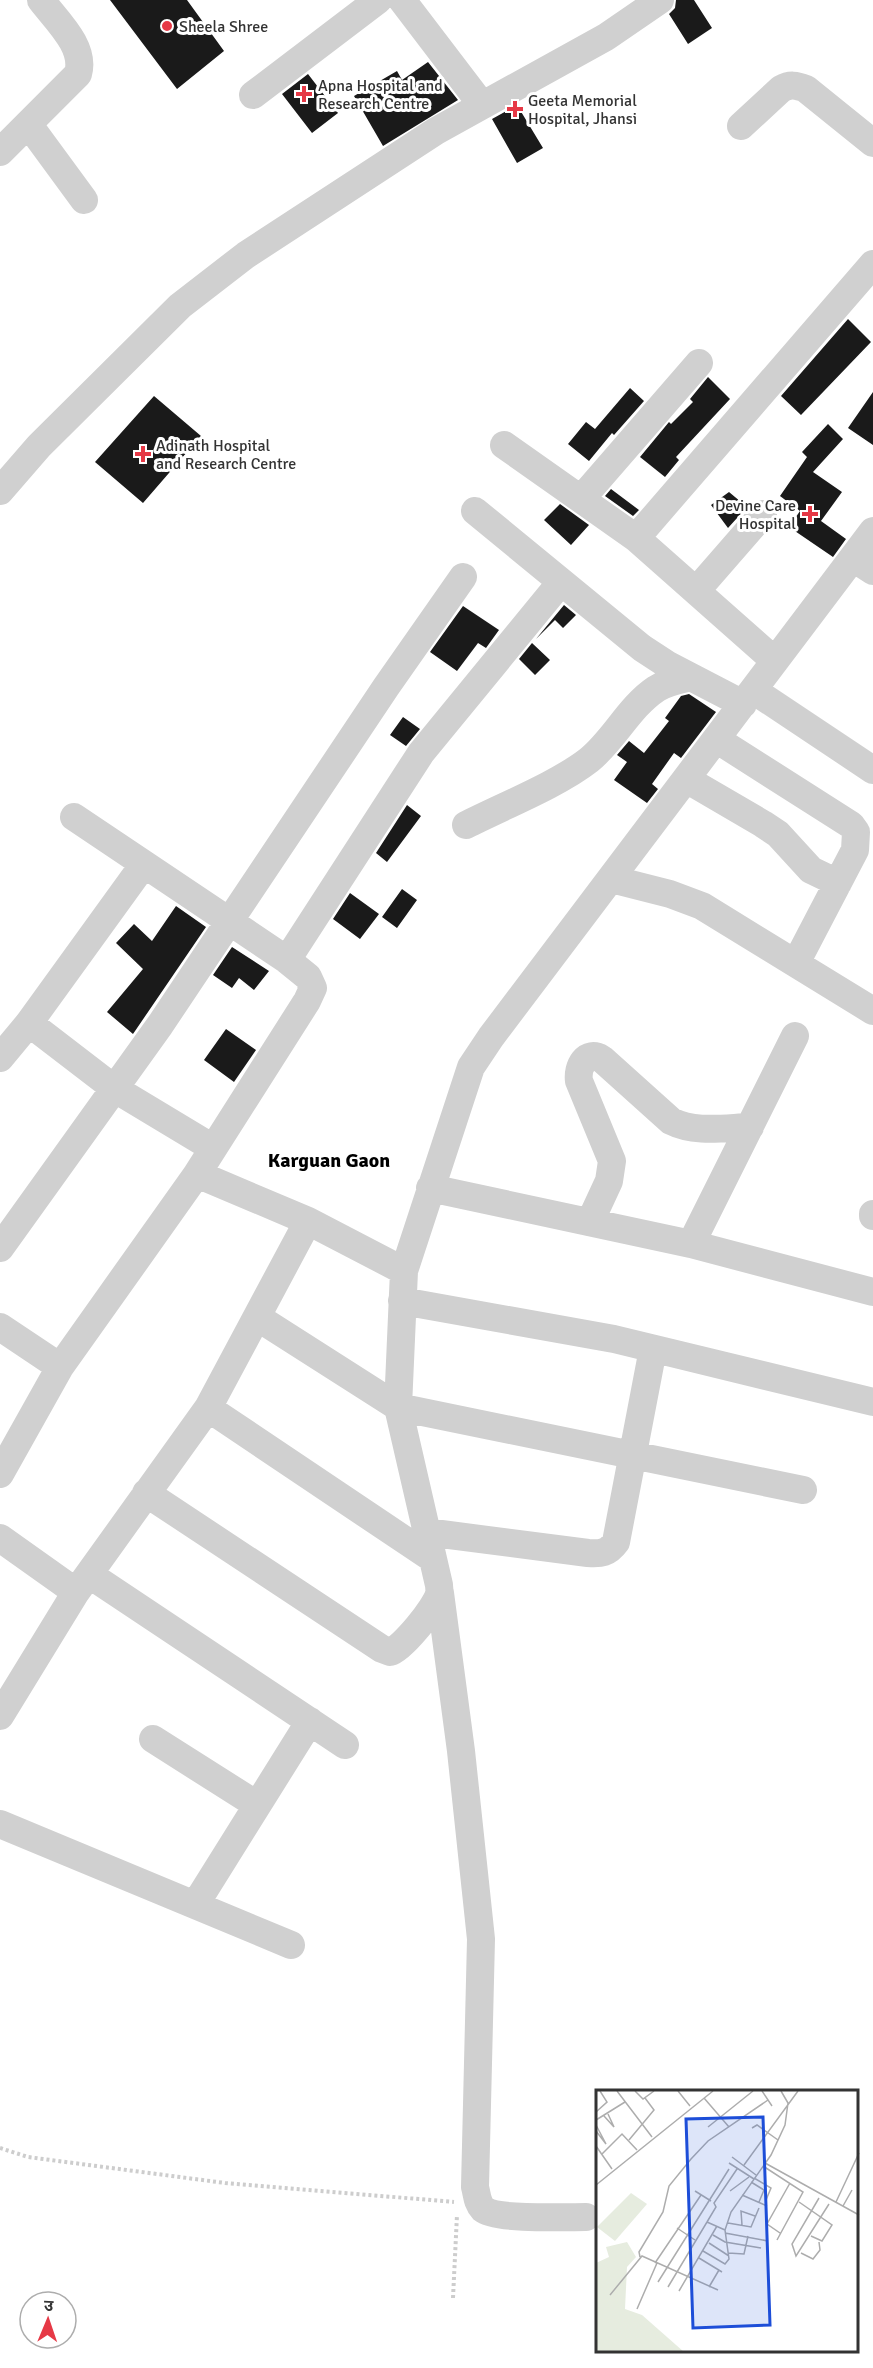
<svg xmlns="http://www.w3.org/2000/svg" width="873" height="2368" viewBox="0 0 873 2368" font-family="Signika,'Noto Sans Devanagari',sans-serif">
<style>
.building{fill:#1a1a1a}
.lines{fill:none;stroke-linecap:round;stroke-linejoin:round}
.path{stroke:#cdcdcd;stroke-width:4;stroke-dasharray:3 3;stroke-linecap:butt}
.minor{stroke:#d0d0d0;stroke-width:28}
.poi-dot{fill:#e63946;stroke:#fff;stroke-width:2}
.labels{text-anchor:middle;stroke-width:6;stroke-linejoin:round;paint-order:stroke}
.poi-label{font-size:16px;fill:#333;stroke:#fff;text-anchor:start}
.quarter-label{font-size:20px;font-weight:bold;fill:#000;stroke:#fff}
.inset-road{fill:none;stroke:#adadad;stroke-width:1.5}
.view{fill:#1d4ed8;fill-opacity:0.15;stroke:#1d4ed8;stroke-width:3}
.inset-edge{fill:none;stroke:#333;stroke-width:3}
</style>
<rect width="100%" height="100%" fill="#fff"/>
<!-- building -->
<path class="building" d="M110 0H187L224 51 177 89Z
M676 0H694L712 28 688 44 669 14 675 8Z
M428 62 458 100 383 146 354 96 397 71 402 80Z
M308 74 338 113 312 133 282 94Z
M517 105 543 148 517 163 492 119Z
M848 319 871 342 801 415 781 396Z
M708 377 730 399 676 457 679 460 665 477 640 457 669 422 671 424 693 402 690 399Z
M630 388 644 401 614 435 612 433 589 461 568 444 586 422 595 429Z
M873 392V445L848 428Z
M154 396 201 436 143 503 95 462Z
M828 424 843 439 813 472 842 492 821 521 846 539 833 557 789 527 800 511 780 496 807 457 802 452Z
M611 489 639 510 633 516 605 496Z
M729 492 747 507 728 528 711 505Z
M560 504 589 525 571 545 544 520Z
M564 605 576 615 563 628 555 620 536 639Z
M463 606 499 630 486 648 478 643 457 671 430 652Z
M532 643 550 660 535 675 519 659Z
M689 694 716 712 681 758 674 753 652 784 658 789 647 803 614 780 627 762 617 755 629 741 644 753 669 721 665 718 681 696Z
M403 717 420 729 406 746 390 735Z
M407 805 421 816 387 862 376 853Z
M402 889 417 900 397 928 382 917Z
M350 893 379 914 360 939 333 919Z
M176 906 206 927 133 1034 107 1012 143 969 116 943 134 924 152 941Z
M232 947 269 971 254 990 239 978 232 988 213 975Z
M226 1029 256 1050 234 1082 204 1060Z"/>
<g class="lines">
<!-- path -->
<path class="path" d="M0 2148 28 2157 225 2183 454 2202
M453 2298 457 2215"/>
<!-- minor -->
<path class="minor" d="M402 0 482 105
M253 95 378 0
M29 125 84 200
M741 126 781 89C790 84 796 85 806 89L873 143
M0 152 78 74C86 47 57 21 41 0
M504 445 636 538 775 661
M0 491 39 446 180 306 246 255 436 131 606 37 660 0
M581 499 699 363
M475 511 642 648 668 665 743 704
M636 538 873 264
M853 558 873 571
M696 591 763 514
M753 690 873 770
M716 739 851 825 856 832 855 850 796 963
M686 779 763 824 778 834 811 870 838 883
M74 817 287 960
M466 825C503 806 557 785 589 760 614 740 629 707 656 689 666 682 679 680 691 677
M611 879 670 894 702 906 873 1011
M29 1023 115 1089 213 1148
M0 1058 29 1023 144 864
M197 1174 307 1001 313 988 308 977 287 960 421 753 561 582
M430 1188 691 1244 795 1036
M873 1214V1216
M590 1222 609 1181 612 1161 579 1081C577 1067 586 1049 602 1059L671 1121C695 1133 723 1128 750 1127
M691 1244 873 1292
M0 1248 160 1025 386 687 463 577
M402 1301 614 1339 873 1402
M257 1317 398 1407 803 1490
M0 1327 60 1367
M208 1408 433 1559
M0 1474 60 1367 197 1174 308 1221 404 1271
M146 1493 382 1649 390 1652C402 1649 436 1607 439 1594 440 1592 439 1587 439 1585L398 1407 404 1271 471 1067 491 1037 873 531
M426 1532 588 1553C601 1554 608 1553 616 1542L653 1349
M0 1538 76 1592
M90 1575 345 1745
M440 1593 461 1751 481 1939 475 2187C477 2194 477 2203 483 2209 496 2220 567 2217 586 2217
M0 1716 76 1592 208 1408 308 1221
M153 1739 257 1805
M0 1824 291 1945
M195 1905 310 1721"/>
</g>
<!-- markers -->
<g class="poi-dot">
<circle cx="167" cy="26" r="6"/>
<path d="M301 85h6v6h6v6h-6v6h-6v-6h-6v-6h6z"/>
<path d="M512 100h6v6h6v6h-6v6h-6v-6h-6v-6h6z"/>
<path d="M140 445h6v6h6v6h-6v6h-6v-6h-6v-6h6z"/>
<path d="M807 505h6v6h6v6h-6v6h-6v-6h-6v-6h6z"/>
</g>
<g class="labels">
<!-- poi labels -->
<g class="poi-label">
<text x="179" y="32">Sheela Shree</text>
<text x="318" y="91">Apna Hospital and<tspan x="318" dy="18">Research Centre</tspan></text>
<text x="528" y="106">Geeta Memorial<tspan x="528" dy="18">Hospital, Jhansi</tspan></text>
<text x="156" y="451">Adinath Hospital<tspan x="156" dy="18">and Research Centre</tspan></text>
<text x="796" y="511" text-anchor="end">Devine Care<tspan x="796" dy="18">Hospital</tspan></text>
</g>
<!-- quarter labels -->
<g class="quarter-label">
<text x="329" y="1167">Karguan Gaon</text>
</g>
</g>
<!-- overview -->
<g transform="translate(596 2090)">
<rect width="262" height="262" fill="#fff"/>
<path d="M35 103 51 114 19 151 1 137ZM31 152 40 167 31 177 29 219 46 225 88 262H0V173L13 167 10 157Z" fill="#e6ecdf"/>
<path class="inset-road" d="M21 1 56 47M39 1 47 9 58 1M82 1 94 16M166 1 176 16M108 8 133 37M0 22 11 12 4 1M8 26 18 37 12 24M0 30 29 12M0 35 10 54 0 41M112 37 157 1M156 38 161 35 182 50M33 50 58 20 49 8M0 56 16 79M6 64 26 44 41 60M136 67 160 85M133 73 158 89M169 73 263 125M148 75 202 1M167 76 207 102 181 150M158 88 175 98 170 110M155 92 168 100 163 112M0 95 117 1M99 101 115 111M134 101 153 87M146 105 171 116M223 108 196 154 200 166 233 114M203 112 236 135 226 151 215 146M240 112 263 63M247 116 256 100M111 132 120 117 118 113 141 79M132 133 155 137 163 118M146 135 145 121 159 126M81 138 99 150M129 143 172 151M184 143 171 134 194 93M117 145 129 152 165 158M113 153 133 166M107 161 129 174 133 169 129 140 135 122 175 65 189 35 192 13 185 1M132 163 148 164 152 146M205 163 217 169 224 160 223 152M44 167 43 162 67 122 73 96 95 69 112 51 172 10M103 168 126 182M59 173 105 105M62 192 133 79M72 197 111 132 129 140M113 197 123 180M83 201 121 136M14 205 46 166 122 200M41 219 61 173"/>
<path class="view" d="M167 27 174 235 97 238 90 29Z"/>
<rect width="262" height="262" class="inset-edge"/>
</g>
<!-- north arrow -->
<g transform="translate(48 2320) rotate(2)"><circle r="28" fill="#ffffff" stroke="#adadad" stroke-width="1.5"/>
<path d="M0-4.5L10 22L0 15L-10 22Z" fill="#e63946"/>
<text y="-9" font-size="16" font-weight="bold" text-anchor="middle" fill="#333333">उ</text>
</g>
</svg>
